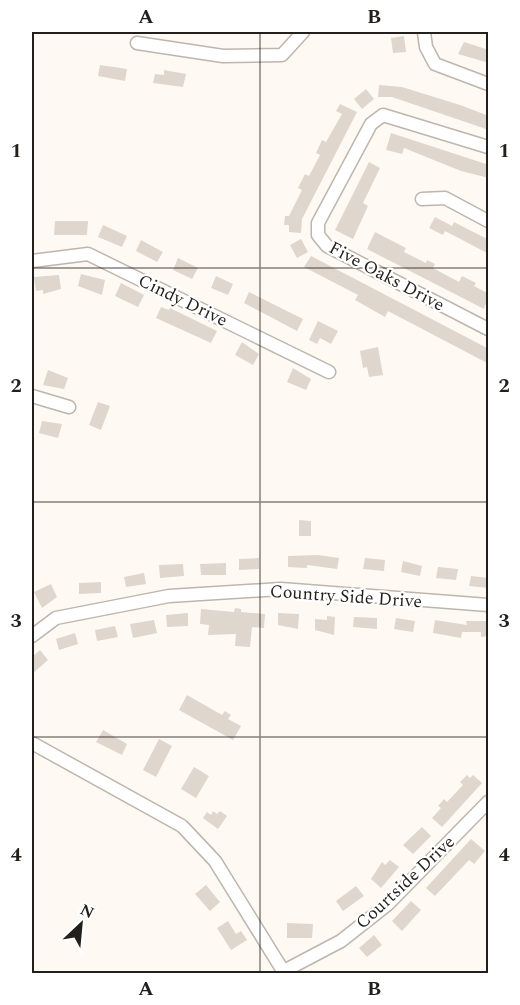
<svg xmlns="http://www.w3.org/2000/svg" width="520" height="1005" viewBox="0 0 520 1005" font-family="Spectral,serif">
<style>
.building{fill:#dfd6cd}
.lines{fill:none;stroke-linecap:round;stroke-linejoin:round}
.minor-casing{stroke:#beb5ad;stroke-width:15}
.minor{stroke:#fff;stroke-width:12}
.grid{fill:none;stroke:#221f1c;stroke-width:1.5;stroke-opacity:0.55}
.labels{text-anchor:middle;stroke-width:4.5;stroke-linejoin:round;paint-order:stroke}
.street-label{font-size:18px;fill:#221f1c;stroke:#fff}
.neatline{fill:none;stroke:#221f1c;stroke-width:2}
.grid-label{font-size:20px;text-anchor:middle;font-weight:bold;fill:#221f1c}
</style>
<rect width="100%" height="100%" fill="#fff9f4"/>
<!-- building -->
<path class="building" d="M404 36 406 52 393 53 391 38Z
M464 42 489 50V63L458 54Z
M100 65 127 69 125 81 98 76Z
M164 70 186 74 183 87 153 83 155 74 164 75Z
M379 85 402 87 460 105 489 116V122L486 129 392 97H378Z
M366 89 374 99 362 109 354 99Z
M340 104 357 112 302 219 301 233 289 232V225H284L285 216H289L302 190 298 188 305 174 309 176 320 155 316 153 322 140 326 142 342 114 336 111Z
M391 133 489 165V178L461 171 404 148 402 154 386 150Z
M369 162 380 168 363 203 368 206 353 239 335 230Z
M435 217 452 226 454 222 489 240V254L445 231 443 235 429 228Z
M55 221H88L87 235H54Z
M103 225 127 236 122 247 98 237Z
M375 232 406 248 404 252 426 263 427 260 435 264 433 268 459 282 462 276 476 283 474 286 489 294 484 309 367 249Z
M301 239 308 252 297 258 290 245Z
M141 240 163 252 157 262 136 251Z
M311 256 489 349V364L388 311 385 317 355 300 358 295 304 267Z
M178 258 198 268 192 279 173 270Z
M81 274 105 280 102 295 78 286Z
M59 275 61 289 43 294V290L36 291 34 277Z
M216 276 233 284 228 295 211 288Z
M121 283 144 295 138 307 115 296Z
M249 292 303 319 297 331 244 303Z
M161 307 169 310 170 308 217 331 211 343 156 318Z
M318 321 338 331 331 344 320 338 317 344 309 340Z
M242 342 259 354 253 365 235 355Z
M378 347 383 375 369 377 367 367 363 368 360 351Z
M293 368 311 379 306 390 287 382Z
M48 370 68 378 64 389 43 385Z
M98 402 110 406 101 430 89 425Z
M42 421 62 424 58 438 39 433Z
M299 520 311 521V536H299Z
M318 555 339 558 337 569 307 565V568L288 567V556Z
M259 558V569L239 570V559Z
M365 558 385 560 384 571 363 569Z
M403 561 422 566 420 576 401 572Z
M226 563V575H201L200 564Z
M183 564 184 576 160 578 159 565Z
M438 567 458 569 456 580 436 578Z
M144 573 146 584 126 587 124 577Z
M471 576 489 578V588L469 586Z
M101 582V593L79 594V583Z
M51 584 57 597 42 608 34 592Z
M235 608 241 609V612L265 614 264 628 252 627 250 647 235 646 236 634 208 635 209 625 200 624 201 609 234 612Z
M188 613V626L167 627 166 615Z
M278 613 299 614 298 629 278 625Z
M327 616 335 617 334 635 315 630V619L327 620Z
M354 617 377 618V629L353 627Z
M396 618 415 621 413 632 394 629Z
M154 620 157 633 133 638 130 624Z
M435 620 467 625 466 621H489L488 636 481 637V632H462L461 638 433 633Z
M115 626 118 637 97 641 95 630Z
M75 633 78 644 59 650 56 639Z
M40 650 48 660 32 674V657Z
M187 695 222 715 225 711 231 715 228 719 241 726 233 740 179 710Z
M103 730 127 744 122 755 96 742Z
M159 739 172 746 156 777 143 770Z
M194 767 209 776 196 798 181 789Z
M467 775 470 778 473 775 482 783 442 827 432 818 441 808 438 806 444 799 447 802 463 785 460 782Z
M213 811 217 814 220 811 227 816 218 829 203 818 207 812 211 815Z
M422 827 431 836 413 854 403 845Z
M471 839 485 851 474 864 469 860 435 896 426 888Z
M390 860 399 867 381 888 371 879 382 862 385 865Z
M206 885 220 902 210 911 195 894Z
M356 886 364 896 343 911 336 901Z
M411 901 421 910 402 931 392 921Z
M228 921 236 934 241 931 247 940 231 950 217 928Z
M287 923 313 924 312 938H287Z
M374 935 382 945 367 957 359 948Z"/>
<g class="lines">
<defs>
<path id="minor" d="M424 32 426 47 435 64 488 84
M137 43 223 56 282 55 303 32
M488 147 383 115 371 124 318 223V235L327 246 488 329
M422 199 445 198 488 221
M32 261 88 254 329 372
M32 396 69 407
M32 636 56 618 169 596 281 589 488 605
M32 743 182 826 215 861 285 974
M284 971 341 941 388 904 488 802"/>
</defs>
<!-- minor casing -->
<use href="#minor" class="minor-casing"/>
<!-- minor -->
<use href="#minor" class="minor"/>
</g>
<!-- grid -->
<path class="grid" d="M260 32V974M32 268H488M32 502H488M32 737H488"/>
<g class="labels">
<!-- street labels -->
<g class="street-label">
<text transform="translate(387 276) rotate(28)" y="6">Five Oaks Drive</text>
<text transform="translate(183 300) rotate(26)" y="6">Cindy Drive</text>
<text transform="translate(346 596) rotate(4)" y="6">Country Side Drive</text>
<text transform="translate(405 882) rotate(-43)" y="6">Courtside Drive</text>
</g>
</g>
<!-- border -->
<rect width="520" height="1005" fill="none" stroke="#ffffff" stroke-width="66"/>
<!-- north arrow -->
<g transform="translate(81 924) rotate(26)" stroke="#ffffff" stroke-width="4.5" paint-order="stroke">
<path d="M0-4.5L10 22L0 15L-10 22Z" fill="#221f1c"/>
<text y="-9" font-size="16" font-weight="bold" text-anchor="middle" fill="#221f1c">N</text>
</g>
<rect x="33" y="33" width="454" height="939" class="neatline"/>
<g class="grid-label">
<text x="146" y="23">A</text>
<text x="374" y="23">B</text>
<text x="16" y="157">1</text>
<text x="504" y="157">1</text>
<text x="16" y="392">2</text>
<text x="504" y="392">2</text>
<text x="16" y="627">3</text>
<text x="504" y="627">3</text>
<text x="16" y="861">4</text>
<text x="504" y="861">4</text>
<text x="146" y="995">A</text>
<text x="374" y="995">B</text>
</g>
</svg>
